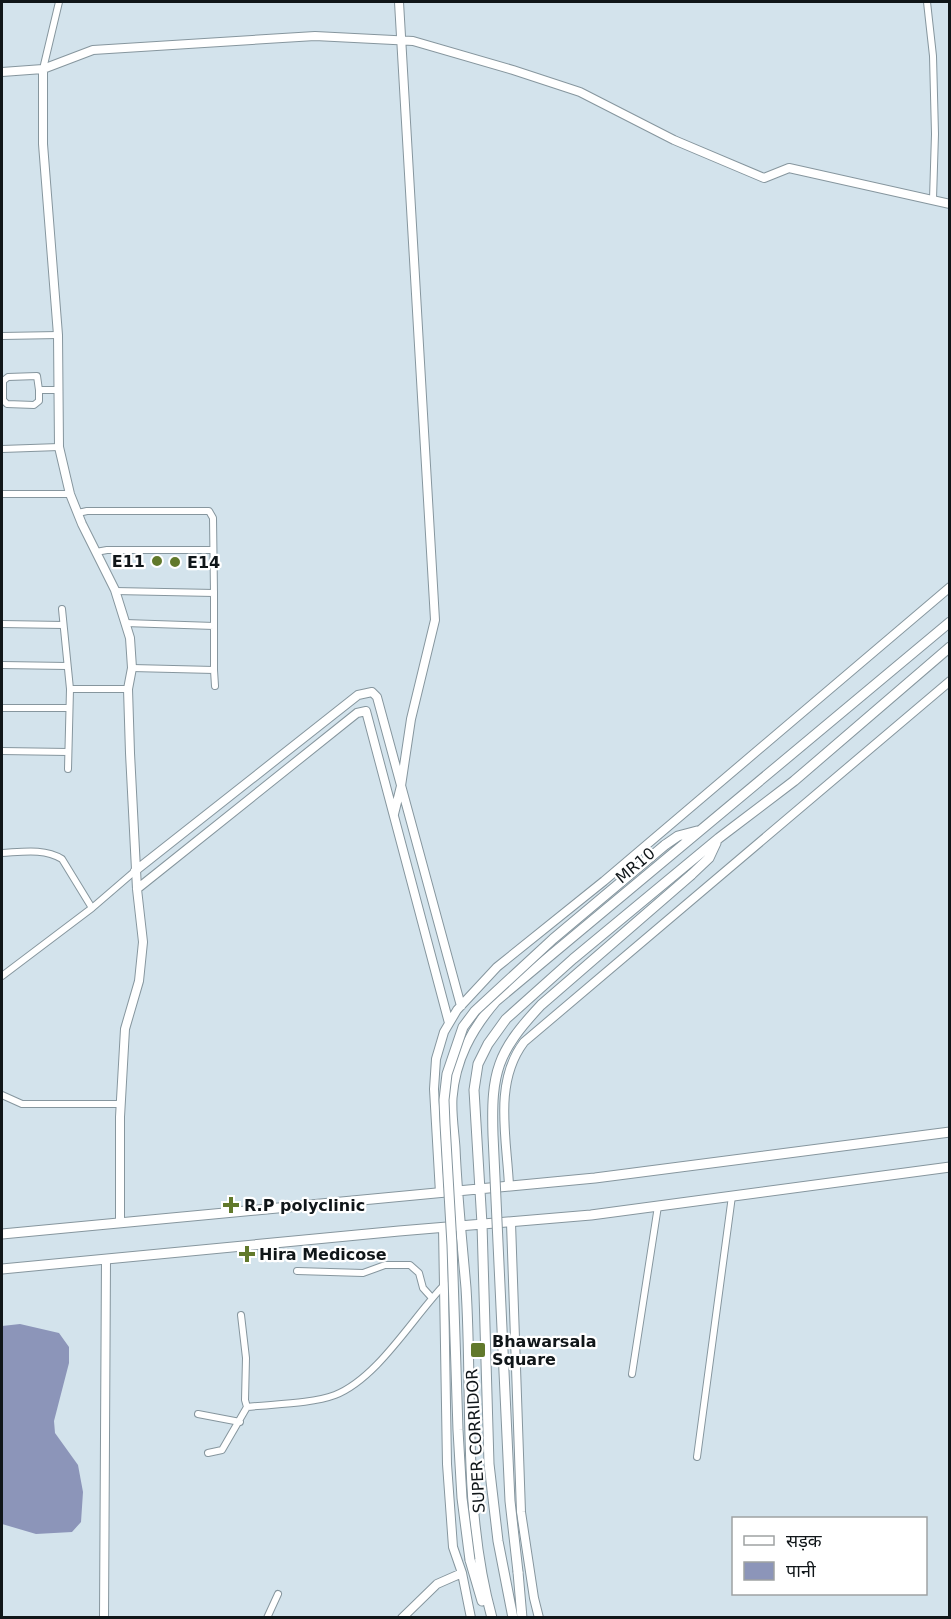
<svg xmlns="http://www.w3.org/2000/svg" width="951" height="1619" viewBox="0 0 951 1619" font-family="'DejaVu Sans','Noto Sans Devanagari',sans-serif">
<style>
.water{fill:#8c95b9}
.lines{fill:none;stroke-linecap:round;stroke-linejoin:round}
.street-casing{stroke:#86969e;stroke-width:8}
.secondary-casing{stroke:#86969e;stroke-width:10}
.primary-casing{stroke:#86969e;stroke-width:11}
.street{stroke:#fff;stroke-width:6}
.secondary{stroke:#fff;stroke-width:8}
.primary{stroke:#fff;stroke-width:9}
.primary-bridge-casing{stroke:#86969e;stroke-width:11;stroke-linecap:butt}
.primary-bridge{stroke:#fff;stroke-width:9}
.poi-dot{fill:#61792b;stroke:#fff;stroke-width:2}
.labels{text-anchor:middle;stroke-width:4.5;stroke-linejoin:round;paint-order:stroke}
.poi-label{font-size:16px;font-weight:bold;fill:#101619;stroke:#fff;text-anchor:start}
.street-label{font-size:16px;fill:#101619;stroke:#fff}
</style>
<rect width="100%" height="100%" fill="#d3e3ec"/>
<!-- water -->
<path class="water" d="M20 1324 59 1333 69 1347V1363L54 1421 55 1433 78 1465 83 1492 81 1522 72 1532 36 1534 2 1524V1326Z"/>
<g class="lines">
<defs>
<path id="street" d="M927 2 933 56 935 134 933 199
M43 69 59 2
M2 336 58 335
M39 390 37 376 8 377 3 381V400L7 404 34 405 39 401V390H58
M2 449 59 447
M2 494H70
M78 513 87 511H209L213 518 214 593 115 591
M96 552 107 550H213
M62 609 70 689 68 769
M125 623 214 626
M2 624 63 625
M2 665 67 666
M132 668 214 670V593
M214 670 215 686
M70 689H128
M2 708H69
M2 751 68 752
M2 853C22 852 44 848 62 859L92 908
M2 976 92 908 135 871
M2 1095 22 1104H120
M297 1271 363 1273 385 1265H410L419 1273 423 1288 432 1298
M241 1315 246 1358 245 1400 247 1407
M632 1374 658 1206
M198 1414 240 1422
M208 1453 222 1450 247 1407C273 1404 311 1404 335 1395 378 1378 413 1317 445 1284
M697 1457 732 1196
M267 1618 278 1594"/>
<path id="secondary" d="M43 69V144L58 335 59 447 70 494 82 524 115 590 130 638 132 668 128 689 130 753 137 889 143 942 139 981 125 1029 120 1117V1222
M2 72 43 69 93 50 315 36 413 41 513 70 580 92 674 140 764 178 789 168 950 204
M394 814 401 786 411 719 435 620 399 2
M135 871 358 695 372 692 377 697 461 1006
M137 889 357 713 366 711 449 1023
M509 1186C507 1139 493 1083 524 1042L950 681
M440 1193 434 1089 436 1059 444 1032 457 1010 497 967 604 881 950 587
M511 1223 521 1512 534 1598 539 1618
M443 1227 447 1464 453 1547 462 1573 471 1618
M104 1618 106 1259
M402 1618 437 1584 462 1573"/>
<path id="primary" d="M665 845 678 836 697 831
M691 875 709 858 716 843
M2 1234 595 1178 950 1132
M2 1269 399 1231 591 1215 950 1167
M470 1560 482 1601
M518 1572 522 1618
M492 1618C462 1510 473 1398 466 1288 462 1242 457 1195 455 1148 454 1132 451 1115 452 1098 455 1060 471 1030 496 1001L950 622
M513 1618 498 1541 489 1464 482 1224 474 1090 478 1064 488 1044 506 1019 573 959 719 838 794 781 950 647"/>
</defs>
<!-- street casing -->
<use href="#street" class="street-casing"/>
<!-- secondary casing -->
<use href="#secondary" class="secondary-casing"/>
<!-- primary casing -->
<use href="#primary" class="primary-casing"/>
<!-- street -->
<use href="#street" class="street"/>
<!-- secondary -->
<use href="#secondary" class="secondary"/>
<!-- primary -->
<use href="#primary" class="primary"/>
<defs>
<path id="primary-bridge" d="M470 1560 462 1498 458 1430 452 1245 445 1124 444 1100 447 1074 463 1027 475 1011 553 939 665 845
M518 1572 510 1501 493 1135C491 1072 497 1052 541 1005L691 875"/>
</defs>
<!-- primary-bridge casing -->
<use href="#primary-bridge" class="primary-bridge-casing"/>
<!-- primary-bridge -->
<use href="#primary-bridge" class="primary-bridge"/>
</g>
<!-- markers -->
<g class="poi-dot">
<circle cx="157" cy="561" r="6"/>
<circle cx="175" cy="562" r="6"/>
<path d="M228 1196h6v6h6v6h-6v6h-6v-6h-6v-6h6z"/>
<path d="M244 1245h6v6h6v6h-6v6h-6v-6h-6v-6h6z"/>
<rect x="470" y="1342" width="16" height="16" rx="3"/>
</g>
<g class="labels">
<!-- poi labels -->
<g class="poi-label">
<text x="145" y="567" text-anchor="end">E11</text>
<text x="187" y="568">E14</text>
<text x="244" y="1211">R.P polyclinic</text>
<text x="259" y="1260">Hira Medicose</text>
<text x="492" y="1347">Bhawarsala<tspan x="492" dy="18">Square</tspan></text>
</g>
<!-- street labels -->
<g class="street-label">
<text transform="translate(635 865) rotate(-40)" y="6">MR10</text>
<text transform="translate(475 1441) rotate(-93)" y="6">SUPER CORRIDOR</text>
</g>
</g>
<!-- border -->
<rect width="951" height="1619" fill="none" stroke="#101619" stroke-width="6"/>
<!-- legend -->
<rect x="732" y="1517" width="195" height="78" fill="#ffffff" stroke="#9fa2a3" stroke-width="1.5"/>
<rect x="744" y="1536" width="30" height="9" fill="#ffffff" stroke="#9fa2a3" stroke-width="1.5"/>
<text x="786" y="1547" font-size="18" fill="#101619">सड़क</text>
<rect x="744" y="1562" width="30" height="18" fill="#8c95b9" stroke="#9fa2a3" stroke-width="1.5"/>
<text x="786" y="1577" font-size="18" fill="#101619">पानी</text>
</svg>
